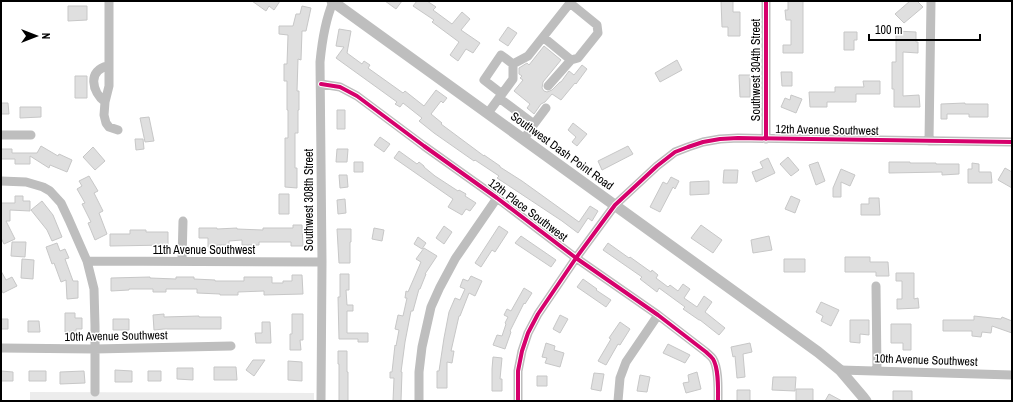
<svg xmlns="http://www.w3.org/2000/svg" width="1013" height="402" viewBox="0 0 1013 402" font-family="'Archivo Narrow',sans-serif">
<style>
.green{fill:#ececec}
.building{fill:#dfdfdf;stroke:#c7c7c7}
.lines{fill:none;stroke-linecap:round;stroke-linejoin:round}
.minor{stroke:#bebebe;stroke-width:9}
.major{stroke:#bebebe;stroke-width:11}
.cycleway-casing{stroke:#fff;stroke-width:6}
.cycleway{stroke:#d6006c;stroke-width:4}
.labels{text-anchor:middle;stroke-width:3;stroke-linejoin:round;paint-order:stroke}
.street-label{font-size:12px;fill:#000;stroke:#fff}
</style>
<rect width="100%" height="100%" fill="#fff"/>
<!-- green -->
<path class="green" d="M30 392 314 393V401H30Z"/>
<!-- building -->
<path class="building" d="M252 1H280L274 10 269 6 266 11Z
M385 1H402L396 9Z
M417 1H427L436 7 433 10 452 24 462 12 470 19 461 30 480 43 473 53 466 49 458 61 450 55 459 42 432 22 434 20 413 6Z
M721 1H733V12H740V36H728V27H722Z
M788 1H803V53H783V45H791V20H786L785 10H788Z
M910 1H917L923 7 904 23 895 14Z
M68 6H87V20L68 21Z
M302 6 311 8 306 31H302L301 60 298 59 297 91H299V110H298V133H295V168H297V188L285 187V138H288V110H287V81H284V64H287L288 35 279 34V26H293L296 14H300Z
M508 27 517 33 508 46 499 40Z
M339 29 351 31 347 53 362 64 364 61 370 65 368 68 403 93 405 91 424 106 436 90 447 98 443 103 441 101 431 114 442 123 441 124 484 156V155L500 166V167L522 181 579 222 590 206 598 211 592 221 588 218 578 233 562 221 497 178 499 176 475 160 474 161 434 133 419 121 422 118 403 103 400 107 395 104 397 102 336 58 344 47 336 46Z
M896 31 916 32V42H918V53L903 52V96L919 95 920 107H894V89H892V62H896Z
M844 32H857V40H854V50H844Z
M544 46 561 60 543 82 542 88 544 91 547 92 552 90 560 82H561L569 71 574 75 582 65 587 69 576 84 575 83 561 100 552 94 545 102 541 104 534 114 527 108 530 104 514 91 523 80 520 78 522 76 519 74V68L527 63 529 65Z
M677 60 682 70 660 82 655 73Z
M781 72H792V86H782Z
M739 75H750V97H740Z
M75 76H87V98H75Z
M863 81H880V94H856V102H827V107H810L809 92H835V87H864Z
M791 95 802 99 796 113 781 107 785 98 790 100Z
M1 103H8L9 114H1Z
M965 103V104H988V117H969V114H947V119H941V104Z
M20 107H41V117L20 118Z
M337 110H345V129H337Z
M149 117 154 141 145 142 140 118Z
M573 123 587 134 577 146 572 142 576 137 568 130Z
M380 137 390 144 384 152 374 145Z
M135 139H143L144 149 136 150Z
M41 146 58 156 59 154 72 160 67 172 50 165 49 168 30 156V164H15V159H1V149H12V153H37Z
M628 146 633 154 602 170 598 161Z
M93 147 105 161 95 170 83 157Z
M337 149H348L347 162H336Z
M399 151 417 164 419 162 424 166V167L435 176 458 191 459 190 466 194 465 196 476 203 470 211 466 209 462 215 448 207 453 199 394 158Z
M788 157 799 170 791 176 780 164Z
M768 158 775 173 756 182 752 172 763 168 760 162Z
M354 162H363V172H354Z
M818 162 825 181 816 185 809 165Z
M889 162H910V163H936V164H959V174L942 175V172L889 173Z
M972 163 979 164V172H991L992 183H968V169H972Z
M1005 168 1012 172V188L998 180Z
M841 169 855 175 850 186 841 182V197H833V188Z
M724 170H738L737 183H723Z
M339 175H347L348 187 340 188Z
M89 176 98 191 94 193 103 211 99 213 107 234 95 240 88 223 91 222 82 204 85 203 77 189 82 186 79 181Z
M671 177 679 181 675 189 673 187 660 212 650 207 663 182 667 184Z
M709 181V194L690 195V182Z
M279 194H289V214H279Z
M15 196H23V201H30V211L10 210V221H6L15 239 4 244 1 238V203H15Z
M791 196 800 200 795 213 785 209Z
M869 198H879L880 215H861V204H869Z
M345 199 346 213 338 214 337 200Z
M42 201 53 215 62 237 52 241 47 230 31 210Z
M293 225H302L303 246H291V242H259V245H242V240L229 241V245H217V247H208V238H199V228H217V229L237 228V229L263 230V228H293Z
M701 225 722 240 713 253 691 238Z
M444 226 452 232 444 244 436 238Z
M499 226 508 232 495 252 492 250 481 267 475 263Z
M374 228 384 230 382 241 372 239Z
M337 229H351V242H350V263H339Z
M130 230H146V232H168V245L110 246V234H130Z
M521 236 556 260 551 267 515 243Z
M769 236 772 250 753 253 751 240Z
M418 237 426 243 422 249 414 244Z
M12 242H26L25 257 11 256Z
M57 243 60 251 65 249 69 258 65 259 73 281H78V298L67 299 66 280 61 282 54 263 52 264 46 247Z
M608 243 629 258 630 257 651 272 652 270 658 275 656 278 668 287 670 285 678 291 683 284 690 289 684 298 697 307 704 296 712 302 705 312 725 328 719 335 700 320H699L683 309 685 307 659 288 657 292 640 279 642 277 603 250Z
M424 248 437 256 425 274H426L420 289H419L413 311H411L405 342 401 372H402L401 401H393L394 378H390V372H392L395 345 396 346 399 330 395 329 398 315 403 316 407 298H405L406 291 408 292 421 262 416 259Z
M845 257H870V262H888L889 276H876V272H845Z
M22 259 34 260 33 279 21 278Z
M784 259H805V272H784Z
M1 271 6 280 12 277 17 286 3 293 1 289Z
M896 273H914V299L918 298 919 308 897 309V299H902V281H896Z
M340 274H349V290H346L347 305H353V311H347V333H368V342H358V339H339L338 297H340Z
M292 275H302L303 294 264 295V291L238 292V295H220V294L197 293V289H166V292H153V289H129V290L111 291V278L150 277V278L176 279V277H194V279L215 280V281H244V277H272V283H283V281H292Z
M471 276 482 281 475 296 469 293 460 316H459L451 351H454L452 363 447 362V388H437V371H439L444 338 449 312 455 298 460 300 465 289 460 287 463 279 468 281Z
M583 279 597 289 596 290 611 300 606 307 577 287Z
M524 288 532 293 525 304 524 303 510 331 511 332 505 349 493 345 497 335 502 336 506 324 505 323 508 317 504 315 507 309 511 311Z
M821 302 839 310 831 326 821 321 823 316 816 312Z
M65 313H75V318H82V329H76V332H65Z
M164 314V317L199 316V317H221V329H164L154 330 153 315Z
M292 314H303V340H300L301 350H290V334H292Z
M560 315 568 319 560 333 553 329Z
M974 316 1001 319 1002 317 1012 321V333L992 326 991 333 982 332 981 337 972 336V331H943V320H974Z
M1 319H8V329H1Z
M113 319H129V330H113Z
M850 320H869V335L860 334V343L850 342Z
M28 321H39L40 332H28Z
M262 322H270L271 343H256L255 333H262Z
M620 322 630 329 620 345 618 344 606 365 598 361 611 339 609 338Z
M891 324H911V350H903V343H891Z
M546 343 555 346 554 350 564 353 560 367 545 363 547 358 542 357Z
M750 343 752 352 743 354 745 377 737 378 735 356 733 357 731 347Z
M668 344 690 355 685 363 663 353Z
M338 351H347V372H348V401H339V364H338Z
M493 357 502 358 500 379H502V391H492V369Z
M253 360H265L254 376 246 370Z
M288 361 302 362V381L288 380Z
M214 367H236L237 380H214Z
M177 368H193V380L177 379Z
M115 370 132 371V382H115Z
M1 371 13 372V381H1Z
M29 371H46V381H29Z
M84 371 85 383 60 384V372Z
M148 371H161V381H148Z
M697 372 701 389 686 393 683 383 689 382 688 375Z
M594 373 604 374 601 391 591 389Z
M640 375 650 377 647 392 637 391Z
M537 376H547V386H537Z
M773 377H796L795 391 772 390Z
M796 389H813V401H796Z
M737 390H750V401H737Z
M893 391H912V401H893Z
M829 394 842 401H825Z"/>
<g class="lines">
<!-- minor -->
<path class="minor" d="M109 1V86L105 102 104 115 106 123 109 127 118 130
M766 1V139
M543 37 571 60
M513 64 528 56 570 3 597 25 598 33 578 58 571 60 548 86
M321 84 340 87 357 96 424 146 497 198 576 258 658 315 706 352C708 354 711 356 713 359 719 369 718 389 718 401
M499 98 534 124 524 139
M105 102C92 92 87 70 108 66
M488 113 513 79V64L501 55 484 80 502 94
M534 124 546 108
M1 135H31
M929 141 931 1
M1 181 26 182 43 187 50 191 61 203 69 220 87 261 94 289 95 326V392
M87 261 322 262
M182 261 183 221
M876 286 877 371
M1 348 95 349 231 346
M840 370 1012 375
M321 401 322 262 320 62C322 41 325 21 333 2
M419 401V372L422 347 431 307 440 287 455 259 497 198
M518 401V371L522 351 528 333 538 314 576 258 615 205 657 166 675 152 688 147 703 142 720 139 738 138 1012 142
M618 401 620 378 626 362 658 315"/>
<!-- major -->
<path class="major" d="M332 1 818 352 840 370 863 397 866 401"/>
<defs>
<path id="cycleway" d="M766 1V139
M321 84 340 87 357 96 424 146 497 198 576 258 658 315 706 352C708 354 711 356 713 359 719 369 718 389 718 401
M518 401V371L522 351 528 333 538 314 576 258 615 205 657 166 675 152 688 147 703 142 720 139 738 138 1012 142"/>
</defs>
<!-- cycleway casing -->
<use href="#cycleway" class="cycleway-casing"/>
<!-- cycleway -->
<use href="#cycleway" class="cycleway"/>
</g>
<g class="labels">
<!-- street labels -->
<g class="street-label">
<text transform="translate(756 70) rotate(-90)" y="4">Southwest 304th Street</text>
<text transform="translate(827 130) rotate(1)" y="4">12th Avenue Southwest</text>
<text transform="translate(562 151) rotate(36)" y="4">Southwest Dash Point Road</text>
<text transform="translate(309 200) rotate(-90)" y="4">Southwest 308th Street</text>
<text transform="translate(528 210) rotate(37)" y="4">12th Place Southwest</text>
<text x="204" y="254">11th Avenue Southwest</text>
<text transform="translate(116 336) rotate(-1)" y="4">10th Avenue Southwest</text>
<text transform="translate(926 360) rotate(2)" y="4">10th Avenue Southwest</text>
</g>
</g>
<!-- border -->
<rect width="1013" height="402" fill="none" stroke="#000000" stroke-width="4"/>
<!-- north arrow -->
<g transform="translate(36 36) rotate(90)" stroke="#ffffff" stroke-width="3" paint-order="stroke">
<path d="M0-3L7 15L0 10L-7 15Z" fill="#000000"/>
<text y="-6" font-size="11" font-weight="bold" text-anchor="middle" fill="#000000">N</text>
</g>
<!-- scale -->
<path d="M869 34v6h111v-6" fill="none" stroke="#000000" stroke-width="2"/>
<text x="875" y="34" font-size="12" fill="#000000" stroke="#ffffff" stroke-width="3" paint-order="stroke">100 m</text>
</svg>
